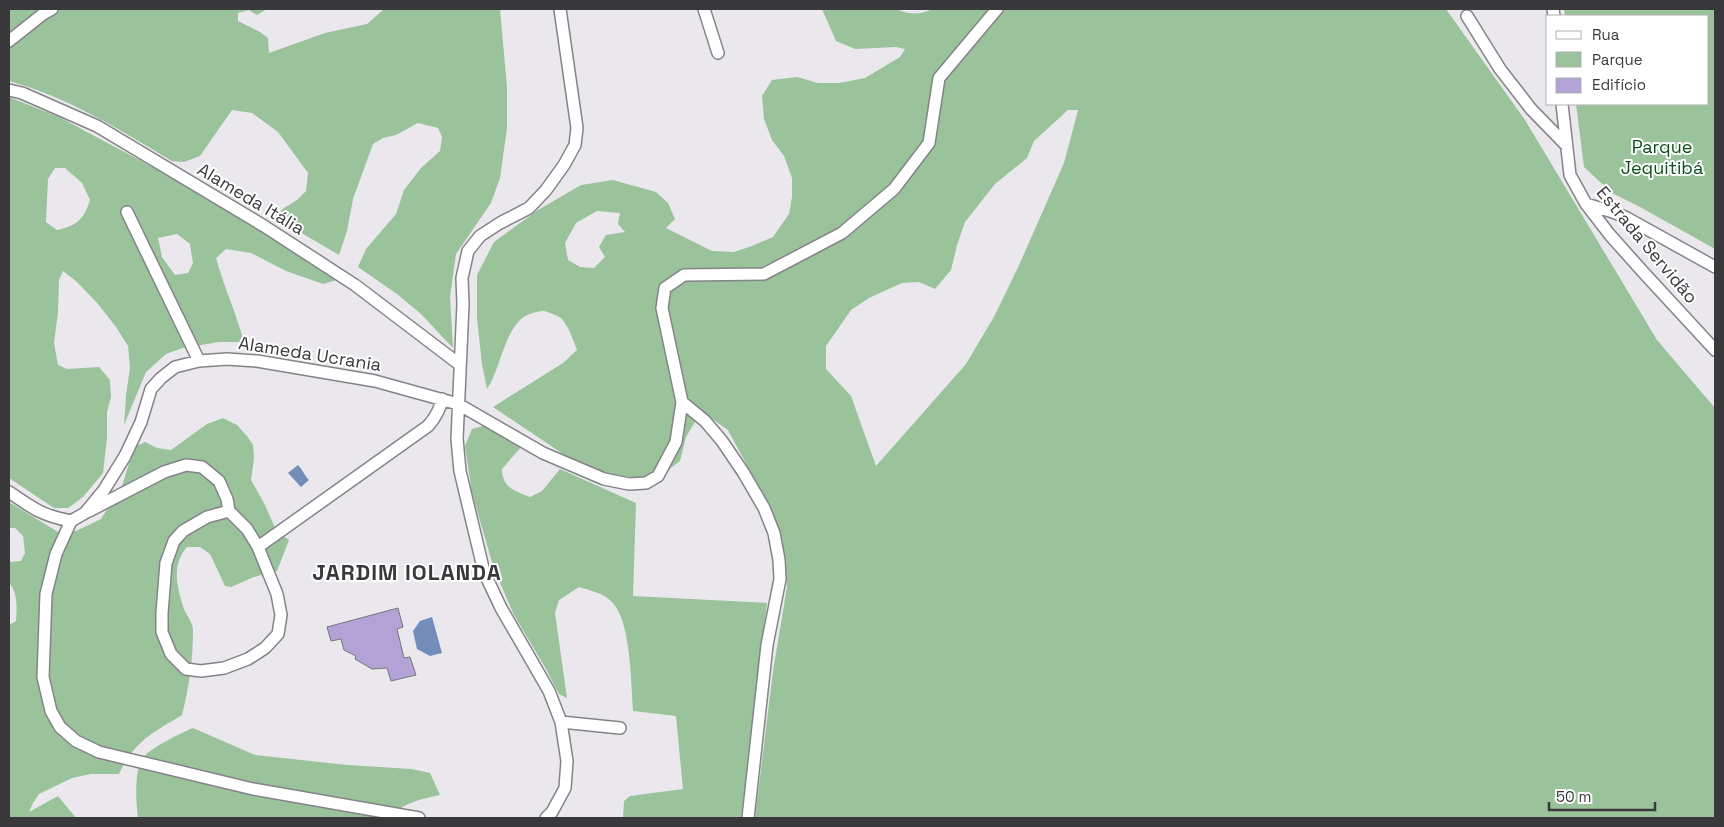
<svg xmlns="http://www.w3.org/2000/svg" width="1724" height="827" viewBox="0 0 1724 827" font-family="'Space Grotesk',sans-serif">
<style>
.green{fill:#9ac39c;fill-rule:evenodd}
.water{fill:#738cba}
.building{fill:#b3a2d5;stroke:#77757a}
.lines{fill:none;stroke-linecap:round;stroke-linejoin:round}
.street-casing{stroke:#848388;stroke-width:14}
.street{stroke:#fff;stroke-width:11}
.labels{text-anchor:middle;stroke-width:4;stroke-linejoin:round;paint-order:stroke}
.park-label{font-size:18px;fill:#0b4e1a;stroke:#fff}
.street-label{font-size:18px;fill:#39393b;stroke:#fff}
.district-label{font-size:22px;font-weight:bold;letter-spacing:1px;fill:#39393b;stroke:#fff}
</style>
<rect width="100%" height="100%" fill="#eae8ed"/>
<!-- green -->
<path class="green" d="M9 9H267L257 15 249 10 238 13V21L260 32 268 38 269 53 325 33 367 24 384 9H500L507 87V128L500 178 491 203 456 254 450 297 453 348 421 314 397 294 358 267 366 249 396 214 404 190 421 168 440 151 442 137 438 128 418 123 396 135 383 138 373 144 353 199 347 231 339 255 274 217 284 208 297 200 306 191 308 173 278 132 252 113 232 110 200 156 184 162 172 161C120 130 68 97 9 81Z
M822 9H896C911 15 918 15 933 9H1446L1525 120 1657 340 1715 408V818H755L773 671 787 587 782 539 773 514 728 430 708 416 696 420 686 437 680 461 664 473 638 478 602 473 563 454 493 407 563 363 577 350C573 340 569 327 562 319 559 316 552 314 548 312 543 310 539 311 533 313 505 319 502 368 487 389L482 364 477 318V275L494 242 538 210 581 185 613 180 656 192 668 203 675 219 666 228 712 251 734 252 752 246 773 237 789 214 792 197V178L784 156 772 140 764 119 762 96 772 80 797 77 818 83H839L865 78 900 57 905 49 896 47 855 49 836 41ZM1068 110H1078L1064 163 1020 263 995 315 966 364 876 466 851 396 826 369V346L851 310 869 298 902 283 919 282 935 289 951 270 957 245 965 222 995 184 1027 158 1034 141ZM597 211 620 213 618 224 625 232 606 235 599 247 605 257 594 268 580 267 568 260 565 243 576 223Z
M1564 9H1715V249L1640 207 1612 193 1584 167 1576 104H1708V16H1565Z
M9 97 59 117 203 194 340 279 323 284 286 271 251 253 226 249 216 258C224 287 236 313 244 342H219L183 348 166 354 146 372 124 425 126 396 130 367 128 346 116 327 98 304 77 282 63 271 59 280 58 312 54 343 58 365 67 369 99 367 110 380 111 397 107 412V438L103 473 83 497 68 508H54L9 478ZM55 168H65L82 183 90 200C84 219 77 226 57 230L46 222 48 179ZM177 234 190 244 193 263 188 273 175 275 162 257 158 238Z
M223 418 237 425 247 436 253 445 254 459 251 480 264 503 277 532 289 540 277 571 254 577 231 587 225 586 210 554 200 547H187C171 565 177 588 184 609 187 616 193 623 193 630 193 659 189 688 182 715 154 732 133 742 119 774H91L72 778 39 794 33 803 29 812 58 796 76 818H9V625L16 621C17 609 18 592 9 583V562L21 561 25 553 23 536 15 528H9V502L58 532 76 531 101 519 122 486 134 447 145 442 157 448 171 450 207 424Z
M487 425 522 446 502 469C502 488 515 491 530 497L542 491 560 469 636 503 633 596 767 603 741 818H623L624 801 630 796 683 789 676 716 633 711C631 683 631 619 611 601 603 593 589 590 579 587L559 600 555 613 567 698 559 694 546 669 514 615 494 569 472 493 465 446 472 429Z
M193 728 255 755 347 765 412 769 430 773 440 795C422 799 401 803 390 818H138C136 802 134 774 142 759 148 749 181 733 193 728Z"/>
<!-- water -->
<path class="water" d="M298 465C303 470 304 475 309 480L301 487 288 473Z
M432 617 442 653 430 656 417 649 413 631 420 621Z"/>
<!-- building -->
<path class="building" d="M398 608 403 627 397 629 404 658 410 657 416 675 391 681 387 668 372 669 355 659 356 656 344 650 341 639 331 641 327 627Z"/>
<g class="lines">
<defs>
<path id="street" d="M704 9 718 53
M1553 9 1554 16
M1467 16 1500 69 1531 109 1565 144
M9 41 43 14 52 9
M9 90 22 93 97 126 264 226 355 285 459 364
M1562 104 1570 175 1586 204 1610 235 1644 273 1715 350
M1586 204 1613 212 1627 218 1715 267
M127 212 199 361
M682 402 705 421 722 441 743 472 764 508 774 533 779 560 780 579 767 645 748 818
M9 492C32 508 43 516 71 521L85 513 104 490 125 456 141 422 151 389 161 378 175 367 199 361 227 359 257 361 375 381 458 404 543 453 604 479 629 484 646 483 658 476 676 442 682 402 662 308 665 288 684 275 764 274 842 233 894 189 929 143 939 78 997 9
M89 511 164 472 186 465 202 467 219 481 227 499 229 511 247 529 258 547 277 594 281 615 278 634 265 648 248 659 224 668 201 671 186 669 171 654 162 632V613L166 563 174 541 183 531 207 517 229 511
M71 521 56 554 46 594 43 677 51 711 60 727 76 741 99 752 253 789 419 818
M258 547 428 426C436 417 440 410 442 399
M561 722 620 728
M546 818 552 812 565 788 567 761 561 722 549 691 501 608 484 572 460 471 457 439 463 304 462 278 468 251 480 236 500 223 529 208 546 190 564 165 575 145 577 128 560 9"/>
</defs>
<!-- street casing -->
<use href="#street" class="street-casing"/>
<!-- street -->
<use href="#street" class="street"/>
</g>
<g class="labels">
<!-- park labels -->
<g class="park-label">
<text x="1662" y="153">Parque<tspan x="1662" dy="21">Jequitibá</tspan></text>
</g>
<!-- street labels -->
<g class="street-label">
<text transform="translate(251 199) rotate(31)" y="6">Alameda Itália</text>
<text transform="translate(1647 245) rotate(50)" y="6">Estrada Servidão</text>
<text transform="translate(310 354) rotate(9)" y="6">Alameda Ucrania</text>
</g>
<!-- district labels -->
<g class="district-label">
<text x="407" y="580">JARDIM IOLANDA</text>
</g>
</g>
<!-- border -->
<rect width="1724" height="827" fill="none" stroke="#39393b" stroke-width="20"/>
<!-- legend -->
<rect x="1546" y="15" width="162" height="90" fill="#ffffff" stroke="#b0b0b1"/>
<rect x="1556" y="31" width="25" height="8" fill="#ffffff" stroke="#b0b0b1"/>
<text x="1592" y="40" font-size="15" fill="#39393b">Rua</text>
<rect x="1556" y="52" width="25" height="15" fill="#9ac39c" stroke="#b0b0b1"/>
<text x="1592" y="65" font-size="15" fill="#39393b">Parque</text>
<rect x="1556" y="78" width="25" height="15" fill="#b3a2d5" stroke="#b0b0b1"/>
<text x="1592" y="90" font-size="15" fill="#39393b">Edifício</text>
<!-- scale -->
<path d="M1549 802v8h106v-8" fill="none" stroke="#39393b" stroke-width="2.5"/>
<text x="1556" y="802" font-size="15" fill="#39393b" stroke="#ffffff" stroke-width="4" paint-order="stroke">50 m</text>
</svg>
